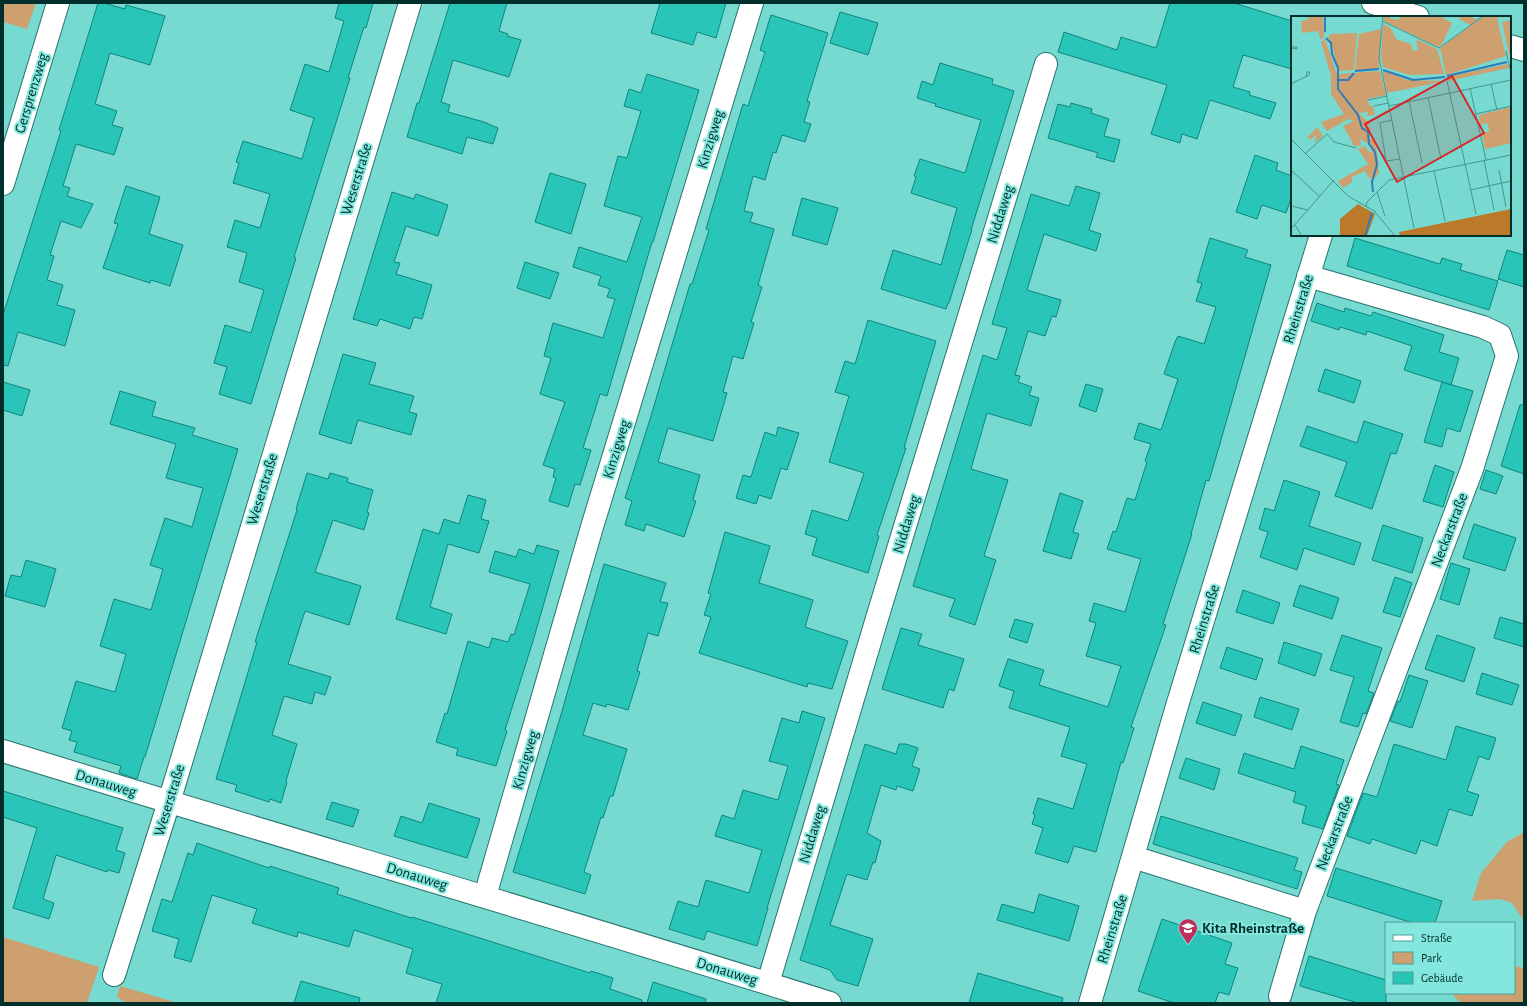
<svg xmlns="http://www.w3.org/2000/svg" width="1527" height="1006" viewBox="0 0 1527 1006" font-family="'Alegreya Sans',sans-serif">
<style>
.green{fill:#ce9f6f}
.building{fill:#2ac5b9;stroke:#0d867e}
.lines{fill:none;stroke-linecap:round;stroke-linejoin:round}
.street-casing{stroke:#26756e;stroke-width:24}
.secondary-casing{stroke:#26756e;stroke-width:24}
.street{stroke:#fff;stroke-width:22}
.secondary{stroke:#fff;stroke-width:22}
.labels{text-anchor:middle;stroke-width:4;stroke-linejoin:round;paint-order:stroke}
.street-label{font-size:15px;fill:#002e2b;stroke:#84e7dd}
.poi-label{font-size:15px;font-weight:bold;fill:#002e2b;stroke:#84e7dd;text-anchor:start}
.inset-river{fill:none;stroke:#2e7cbb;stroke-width:2}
.inset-road{fill:none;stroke:#47958e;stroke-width:1}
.view{fill:#d62828;fill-opacity:0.15;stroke:#d62828;stroke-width:2}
.inset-edge{fill:none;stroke:#002e2b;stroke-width:2}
</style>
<rect width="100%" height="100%" fill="#76dad0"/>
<!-- green -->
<path class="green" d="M3 3H36L27 29 3 22Z
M1524 832V921L1512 903 1500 899 1472 901 1481 873 1507 842Z
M3 937 99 967 87 1003H3Z
M1514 966 1524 968V1003H1461L1454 996V993H1514Z
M120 986 178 1003H127L117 997Z"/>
<!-- building -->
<path class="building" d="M98 3H104L125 9 126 5 165 16 150 65 110 53 95 104 117 111 112 125 123 128 114 155 76 144 63 186 70 188 67 196 93 204 81 228 61 221 50 255 54 256 47 280 63 285 57 305 75 310 65 346 18 332 8 366 3 365V315L61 131 59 130Z
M339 3H373L366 28 364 27 356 52 348 78H350L294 257 296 258 251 404 219 394 227 367 214 363 225 325 251 333 264 290 239 282 247 253 227 247 235 220 260 228 270 194 233 183 239 163 236 162 243 141 302 159 314 118 290 110 305 64 329 72 344 21 335 18Z
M450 3H507L499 31 508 34 507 36 521 40 509 77 453 60 441 102 450 105 448 112 484 122 498 128 493 144 467 137 462 154 407 137 417 103H419Z
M660 3H726L716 38 697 32 693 45 651 33Z
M1170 3H1234L1292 21V69L1243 55 1233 87 1250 92 1249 95 1276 103 1270 119 1210 100 1197 139 1182 134 1180 143 1151 134 1167 85 1058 52 1064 32 1117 50 1121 37 1156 48Z
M840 12 878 23 868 55 830 43Z
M771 15 828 33 807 101 810 102 804 122 811 124 805 142 782 135 776 153 773 152 765 180 753 176 744 211 753 213 750 222 774 229 758 285 762 287 751 322 754 323 743 359 733 356 723 392 727 393 713 441 668 428 658 462 700 475 693 500 696 501 684 537 646 524 644 531 625 525 632 501 625 498 651 416 690 284H692L709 230 706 229 743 104 748 106 765 52 760 50Z
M940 63 993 79 992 84 1014 91 971 230H972L968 242 949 303H948L946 309 881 289 893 250 941 265 957 208 911 193 916 177 914 176 920 159 965 173 981 120 935 106 936 104 917 98 922 81 933 85Z
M647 74 699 90 653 242H652L607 396 600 394 583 448 591 450 580 485 575 484 568 507 549 501 556 478 553 477 555 469 543 465 565 402 540 394 551 358 544 356 553 323 603 338 615 299 607 297 610 289 598 285 601 276 573 267 579 247 627 262 642 217 604 206 618 156 627 158 641 111 624 106 629 89 641 93Z
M1071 103 1092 109 1091 113 1109 119 1104 136 1120 140 1114 162 1096 157 1098 153 1048 138 1058 104 1070 107Z
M1255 155 1278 163 1276 170 1292 176V196L1286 213 1262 205 1257 219 1236 212Z
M550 173 586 184 571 234 535 222Z
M126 186 160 197 149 234 183 245 170 286 151 280 150 283 103 268 118 224 114 223Z
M1076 186 1100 193 1089 230 1101 234 1096 251 1044 234 1027 290 1061 300 1056 317 1052 316 1045 336 1028 331 1015 375 1020 376 1018 382 1032 387 1029 395 1039 398 1031 426 987 413 971 469 1008 480 984 556 996 560 975 625 949 616 955 599 913 586 983 355 997 360 1007 328 992 324 1031 194 1069 206Z
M392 192 414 199 416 194 448 205 438 236 406 226 394 262 400 263 396 274 432 285 422 319 414 317 410 329 380 319 377 326 353 319Z
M802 198 838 208 827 245 792 235Z
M1210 238 1248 250 1245 257 1271 265 1219 447 1209 481 1206 480 1191 534H1192L1163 624 1166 625 1131 727 1134 728 1123 763 1121 762 1096 852 1074 846 1068 863 1035 853 1043 828 1032 824 1035 815 1033 814 1038 798 1073 809 1087 764 1061 756 1070 727 1009 708 1014 691 999 686 1008 659 1044 670 1039 685 1108 707 1121 666 1086 656 1096 623 1089 621 1094 603 1125 612 1141 559 1107 549 1113 531 1116 532 1127 498 1135 500 1147 462 1145 461 1151 444 1134 439 1139 423 1161 430 1178 379 1164 374 1175 342 1178 336 1204 344 1216 307 1196 301 1202 283 1197 282Z
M1355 238 1440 264 1442 258 1462 264 1460 270 1498 281 1489 310 1347 266Z
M1507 250 1524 255V287L1498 279Z
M525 262 559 273 550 299 517 288Z
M1317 303 1344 312 1345 308 1371 316 1373 312 1444 335 1439 352 1459 358 1451 385 1404 370 1412 346 1367 331 1366 335 1340 327 1339 330 1311 321Z
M868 320 936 341 904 448H906L877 535 879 536 868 573 812 555 817 538 805 534 812 510 848 521 864 473 829 462 849 396 835 392 845 361 855 364Z
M343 354 376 363 369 384 414 396 409 412 417 414 411 435 358 420 351 444 319 434Z
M1325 369 1361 381 1354 403 1318 391Z
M3 382 30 390 22 416 3 410Z
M1442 382 1473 391 1460 432 1447 428 1442 447 1424 442Z
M1086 384 1103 389 1096 412 1079 406Z
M120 391 156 402 152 416 195 428 192 435 238 449 145 757H144L137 779 119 773 121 766 74 752 77 742 69 740 72 731 62 728 76 681 115 692 126 654 100 646 114 599 151 610 163 569 150 565 165 518 192 527 203 488 166 478 176 444 110 424Z
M1520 405H1524V474L1501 466Z
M1364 421 1403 434 1396 454 1391 453 1372 509 1335 496 1347 462 1300 446 1307 426 1357 443Z
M778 427 799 433 787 470 781 468 771 499 759 495 756 504 736 498 743 475 751 477 765 432 776 436Z
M1435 465 1454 472 1443 507 1423 501Z
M1486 470 1503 476 1496 494 1480 489Z
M307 473 328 479 330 473 348 478 347 482 373 490 367 512 369 513 364 530 333 520 315 572 361 586 349 625 305 611 288 664 331 677 325 695 315 692 312 704 284 696 272 735 297 744 286 781 287 782 281 803 270 799 269 802 235 791 237 785 216 779 257 642H255L297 510 296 509Z
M1284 480 1320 492 1309 526 1361 543 1354 565 1304 548 1297 570 1260 557 1268 532 1259 529 1265 508 1274 511Z
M1060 493 1083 501 1073 532 1079 534 1071 559 1043 551Z
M468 495 486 500 481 519 489 521 479 553 448 544 430 607 452 614 446 634 396 619 423 529 439 534 444 519 459 524Z
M1474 524 1516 538 1505 571 1463 558Z
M1383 525 1423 538 1412 573 1372 560Z
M725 532 770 546 759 583 813 600 805 627 848 641 832 689 808 683 807 687 699 653 711 617 704 615 711 594 708 593Z
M537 545 559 551 533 641 505 730 507 731 496 766 456 755 458 749 436 742 445 713 447 714 468 641 489 648 492 638 508 642 511 634 514 635 530 584 489 572 495 551 516 557 519 549 534 554Z
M26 560 56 569 45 607 5 596 11 575 21 577Z
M1451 563 1470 569 1459 605 1440 599Z
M604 564 666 583 660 602 668 603 658 636 648 633 637 671 640 672 628 710 607 704 606 707 593 703 583 735 627 749 613 796H610L603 818 601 817 584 872 591 875 585 894 513 872 560 718Z
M1395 577 1412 583 1400 617 1383 612Z
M1300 585 1339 598 1332 619 1293 606Z
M1243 590 1280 603 1273 624 1236 612Z
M1500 617 1524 624V647L1494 638Z
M1015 619 1033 624 1027 643 1009 637Z
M901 628 922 634 918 645 964 659 954 691 949 689 943 708 882 689Z
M1342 635 1382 648 1368 691 1374 693 1366 714 1363 713 1358 727 1340 722 1354 677 1330 670Z
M1437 635 1475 648 1464 682 1425 669Z
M1284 642 1322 654 1315 676 1278 663Z
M1227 647 1263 659 1256 680 1220 668Z
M1482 673 1519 685 1512 705 1476 694Z
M1409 675 1428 681 1412 728 1390 721 1398 701 1400 702Z
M1260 697 1299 709 1292 730 1254 717Z
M1203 702 1242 715 1235 736 1196 723Z
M802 711 825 718 767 908H768L757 946 707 931 704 940 669 929 678 901 698 907 706 880 749 893 762 850 715 836 722 815 734 819 743 790 778 800 788 766 769 761 782 718 799 723Z
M1456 726 1496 738 1489 760 1479 756 1467 791 1479 795 1472 816 1449 809 1437 846 1421 840 1416 854 1372 839 1370 844 1347 836 1363 793 1377 797 1394 744 1446 760Z
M865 744 896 754 899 744H906L918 748 912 766 920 769 913 791 897 786 896 790 881 785 867 833 881 841 875 863 873 862 867 880 847 874 830 925 873 939 858 986 837 980 830 970 800 960Z
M1301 746 1344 760 1336 784 1339 785 1323 829 1302 823 1306 806 1293 802 1296 792 1238 773 1244 753 1294 769Z
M1186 758 1220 769 1214 790 1179 778Z
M3 791 123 828 116 850 125 853 119 873 108 870 107 872 56 855 43 899 54 903 49 919 13 908 37 828 3 817Z
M332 802 359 810 353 827 326 819Z
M429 803 480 819 467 858 394 836 401 816 422 823Z
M1161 816 1298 858 1294 870 1302 872 1297 889 1153 844Z
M197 843 269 868 270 866 339 888 337 894 411 918 412 917 464 933 590 973 591 971 613 978 610 989 642 1000V1003H436L442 984 406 973 413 949 354 930 349 947 298 932 297 937 252 923 257 909 212 895 191 962 174 957 179 939 152 931 162 899 172 902 188 853 193 855Z
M1336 868 1442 901 1435 923H1413L1327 896Z
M1039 894 1079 906 1069 941 997 920 1002 904 1034 913Z
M1162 919 1232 943 1225 964 1238 968 1229 995 1219 992 1215 1003H1174L1138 991Z
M1309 956 1386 980V1003H1358L1300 986Z
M978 973 1063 998 1062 1003H969Z
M301 981 360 998 359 1003H294Z
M653 982 706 999 705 1003H647Z"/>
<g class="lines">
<defs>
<path id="street" d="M3 184 58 3
M3 751C278 836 555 916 830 1003
M1133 857 1305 911 1472 469 1507 356 1500 335 1483 327 1308 276
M485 896 592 527 752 3
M114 975 169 802 410 3
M768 983 878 615 1046 64
M1280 996 1305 911
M1090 1003 1177 706 1321 235"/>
<path id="secondary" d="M1373 3 1418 17
M1510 46 1524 50"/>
</defs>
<!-- street casing -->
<use href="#street" class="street-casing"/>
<!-- secondary casing -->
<use href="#secondary" class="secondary-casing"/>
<!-- street -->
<use href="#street" class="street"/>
<!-- secondary -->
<use href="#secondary" class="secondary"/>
</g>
<!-- icons -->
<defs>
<symbol id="school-pin" viewBox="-11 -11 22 30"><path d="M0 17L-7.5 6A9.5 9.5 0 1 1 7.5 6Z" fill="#be2f5d" stroke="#84e7dd"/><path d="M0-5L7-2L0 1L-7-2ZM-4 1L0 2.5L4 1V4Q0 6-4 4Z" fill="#fff"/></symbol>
</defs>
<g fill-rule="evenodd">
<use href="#school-pin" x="1177" y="917" width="22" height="30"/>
</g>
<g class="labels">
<!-- street labels -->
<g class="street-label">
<text transform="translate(31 93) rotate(-73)" y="5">Gersprenzweg</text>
<text transform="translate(710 139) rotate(-73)" y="5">Kinzigweg</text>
<text transform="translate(356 179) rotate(-73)" y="5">Weserstraße</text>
<text transform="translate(1000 214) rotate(-73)" y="5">Niddaweg</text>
<text transform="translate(1298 309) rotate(-73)" y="5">Rheinstraße</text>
<text transform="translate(616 449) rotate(-73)" y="5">Kinzigweg</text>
<text transform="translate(262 489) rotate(-73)" y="5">Weserstraße</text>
<text transform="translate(906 524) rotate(-73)" y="5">Niddaweg</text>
<text transform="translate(1449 530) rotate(-69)" y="5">Neckarstraße</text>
<text transform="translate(1204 619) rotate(-73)" y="5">Rheinstraße</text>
<text transform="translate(525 760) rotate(-74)" y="5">Kinzigweg</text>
<text transform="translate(106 783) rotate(17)" y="5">Donauweg</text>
<text transform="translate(169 800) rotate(-73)" y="5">Weserstraße</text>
<text transform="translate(1334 833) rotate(-69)" y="5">Neckarstraße</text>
<text transform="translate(812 834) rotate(-73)" y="5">Niddaweg</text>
<text transform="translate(417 876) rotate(17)" y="5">Donauweg</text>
<text transform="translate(1112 929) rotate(-73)" y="5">Rheinstraße</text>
<text transform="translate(727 971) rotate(17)" y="5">Donauweg</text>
</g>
<!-- poi labels -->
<g class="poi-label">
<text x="1202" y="933">Kita Rheinstraße</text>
</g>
</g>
<!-- overview -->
<g transform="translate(1291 16)">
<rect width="220" height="220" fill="#76dad0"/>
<path d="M17 0H32L33 21 30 24 27 15 11 17 10 5 17 4ZM93 0 107 4 110 0H149L161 7 151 28 147 31 93 5ZM169 0H179L186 4 179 9 168 3ZM193 0H220L206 2 215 40 155 59 149 32ZM220 4V38H218L211 6ZM92 8 100 12 105 23 120 28 122 35 127 34 125 23 146 33 153 58 119 59 92 51 90 41ZM90 13 88 53 64 54 68 18ZM66 17 63 54 48 55 40 26 37 21 40 18ZM34 23 46 58 89 55 95 79 76 83 79 90H82L84 99 76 100 77 96 68 97 79 108 74 111 80 112 78 122 83 124 87 143 88 157 79 167 81 162 79 163 74 155 61 161V166L52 172 47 165 77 148 67 133 74 130 78 136 81 137 78 128 69 123 70 130H63L59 122 52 110 63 105 57 103 36 115 30 106 53 98 40 78V60L30 26ZM217 48 218 52 157 65 156 61ZM94 55 116 64 155 65 96 77 92 56ZM220 91V127L194 133 191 117 198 115 197 107 189 109 188 99ZM26 111 32 120 24 127 25 119 19 124 17 121Z" fill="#ce9f6f"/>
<path d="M67 188 84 198 76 220H49V203ZM220 193V220H109L108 216Z" fill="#bb7a2a"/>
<path class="inset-river" d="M34 16V0M35 22 40 27 41 38 47 52V73L67 99 71 112 77 116 78 128 84 136 86 149 81 166 82 176M92 54 122 64 154 61M64 55 88 53M156 60 216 46M48 64H57L63 57M74 220 81 197"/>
<path class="inset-road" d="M92 0 88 42 123 212M91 5 148 32 192 0M0 31H6V33L0 32M215 35 220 57M156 65 185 198M0 68 18 59 19 56H16L15 61M200 68 206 94M179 72 195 144M137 81 150 143M77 84 96 80M118 85 131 147M83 90 97 87M98 90 220 64M185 98 220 90M101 104 89 107 95 145 109 143M0 123 57 180 85 196M15 137 36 118 43 126 65 132M193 144 203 194M0 154 28 180M208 154 215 191M143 155 154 205M179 174 220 165M86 176 94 200M0 190 17 194M75 191 76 186 98 164 220 139M84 196 104 220M4 209 11 220M0 213 43 164"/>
<path class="view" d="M161 60 193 117 106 166 74 108Z"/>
<rect width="220" height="220" class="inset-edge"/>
</g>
<!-- border -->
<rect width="1527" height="1006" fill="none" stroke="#002e2b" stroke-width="8"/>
<!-- legend -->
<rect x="1385" y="922" width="130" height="72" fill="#84e7dd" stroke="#4f9d96"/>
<rect x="1393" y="935" width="20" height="6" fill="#ffffff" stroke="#4f9d96"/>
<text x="1421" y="942" font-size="12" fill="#002e2b">Straße</text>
<rect x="1393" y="952" width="20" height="12" fill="#ce9f6f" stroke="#4f9d96"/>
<text x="1421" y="962" font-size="12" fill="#002e2b">Park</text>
<rect x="1393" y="972" width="20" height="12" fill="#2ac5b9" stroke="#4f9d96"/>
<text x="1421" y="982" font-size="12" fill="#002e2b">Gebäude</text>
</svg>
